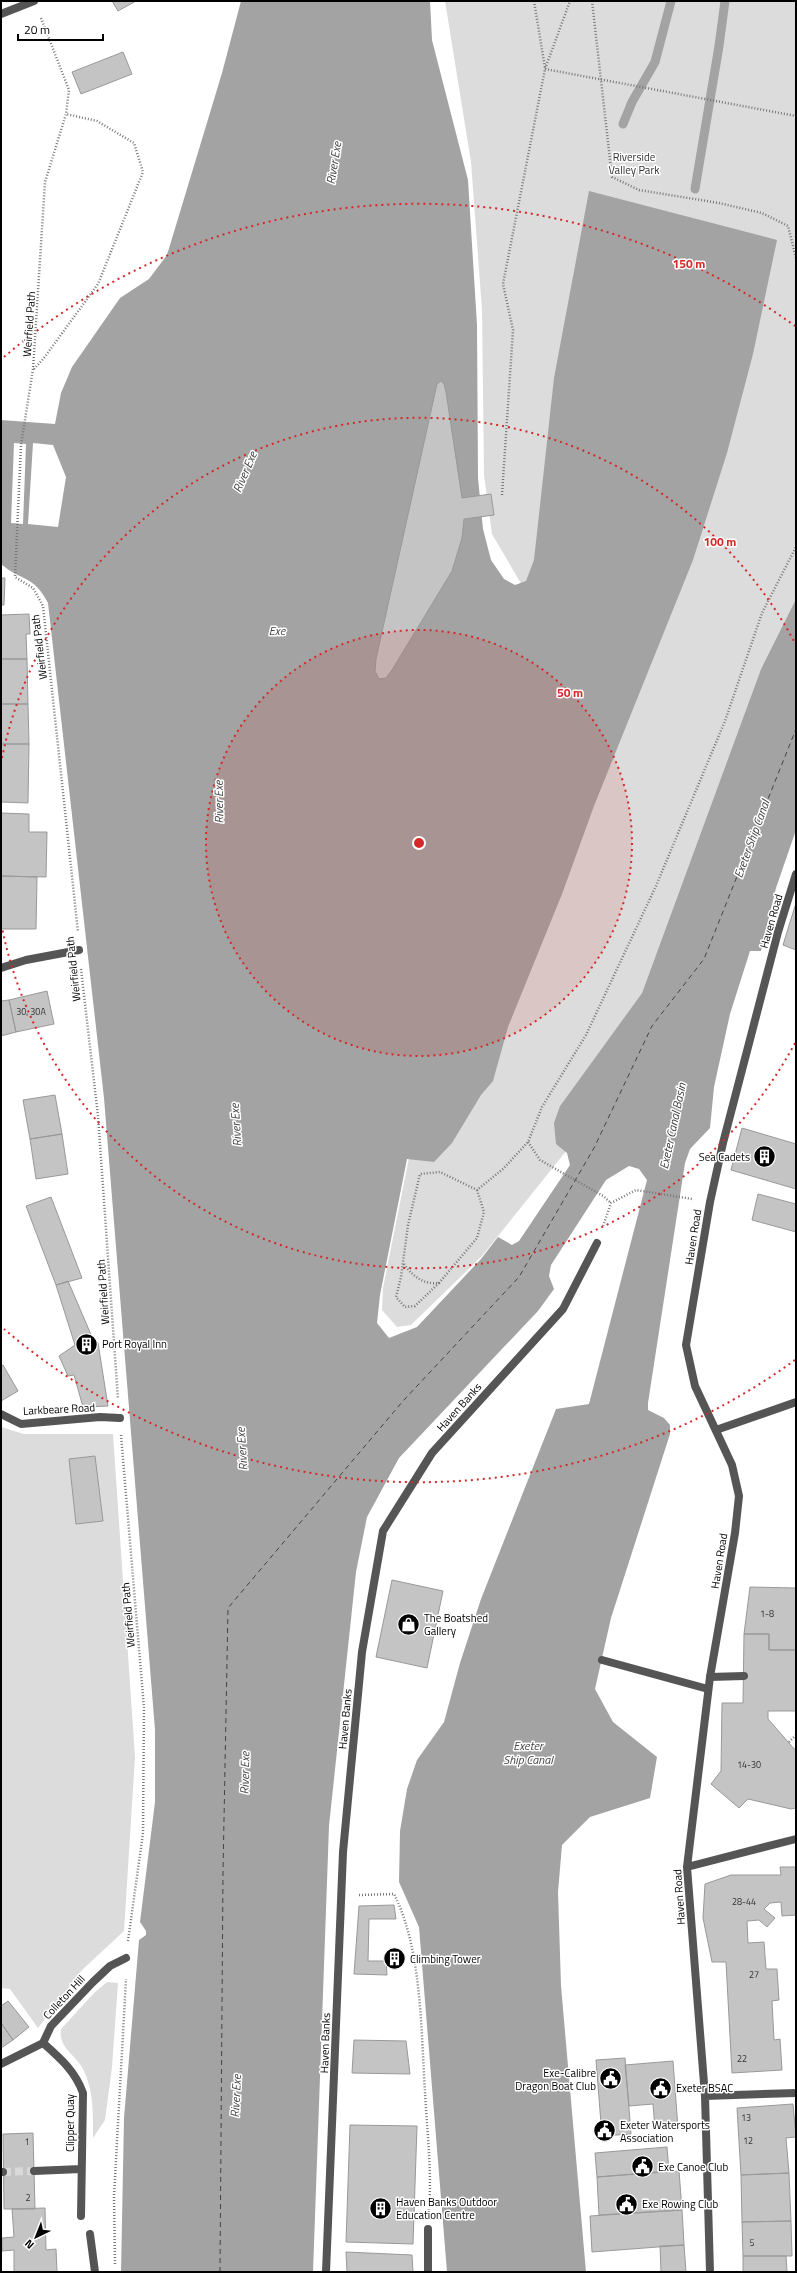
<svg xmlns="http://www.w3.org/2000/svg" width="797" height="2273" viewBox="0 0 797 2273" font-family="'Titillium Web',sans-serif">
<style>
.green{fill:#dcdcdc}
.water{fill:#a3a3a3;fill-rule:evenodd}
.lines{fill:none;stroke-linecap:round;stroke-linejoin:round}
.stream{stroke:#a3a3a3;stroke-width:9}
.ferry{stroke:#444;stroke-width:1;stroke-dasharray:5 4;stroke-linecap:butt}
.building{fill:#c4c4c4;stroke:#999}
.street-tunnel{stroke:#d9d9d9;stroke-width:8;stroke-dasharray:8 4;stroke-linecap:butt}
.path{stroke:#777;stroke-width:2.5;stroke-dasharray:1 2;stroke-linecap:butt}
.lane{stroke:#555;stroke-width:8}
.street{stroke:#555;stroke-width:8}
.path-bridge{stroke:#777;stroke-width:2.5;stroke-dasharray:1 2;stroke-linecap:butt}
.ring{fill:none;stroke:#d62828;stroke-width:2;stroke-dasharray:2 4}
.labels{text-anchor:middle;stroke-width:3;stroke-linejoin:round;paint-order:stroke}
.number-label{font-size:9px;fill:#313131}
.park-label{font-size:11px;fill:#333;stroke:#fff}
.street-label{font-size:11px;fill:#000;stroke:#fff}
.poi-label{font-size:11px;fill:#000;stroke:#fff;text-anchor:start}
.water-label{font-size:12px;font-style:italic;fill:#444;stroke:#fff}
.centre{fill:#d62828;stroke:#fff;stroke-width:2}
.ring-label{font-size:12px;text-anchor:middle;font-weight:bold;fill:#d62828;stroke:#fff;stroke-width:3;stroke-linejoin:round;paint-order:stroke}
</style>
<rect width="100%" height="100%" fill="#fff"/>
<!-- green -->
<path class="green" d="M445 1H796V599L761 669 642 993 560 1106 571 1145 482 1256 411 1325 397 1327 382 1310 383 1288 523 587 492 534 484 475 482 310 471 162Z
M1 1427 24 1434H113L135 1757 124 1931 82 1970 38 2028 10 1989 1 1988Z
M107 1982 118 1983 112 2067 105 2120 93 2138C93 2116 94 2092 84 2071 77 2055 58 2049 61 2029L94 1993Z"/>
<!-- water -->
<path class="water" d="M241 1H430L432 40 468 180 477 325 478 478 483 529 491 560 504 579 515 585 526 581 534 560 554 378 589 191 777 240 753 354 727 453 693 560 594 806 562 894 508 1027 493 1081 481 1095 452 1143 434 1162 407 1159 380 1295 377 1323 389 1338 417 1327 481 1259 498 1237 512 1245 519 1241 570 1165 567 1153 556 1144 554 1123 560 1106 642 993 761 669 796 599V830L776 888 761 951H750L730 1014 714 1087 710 1128 690 1149 685 1163 648 1403V1410L664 1418 670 1425V1434L611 1618 595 1689 613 1722 657 1757 650 1798 590 1817 562 1845 558 1892 561 1986 586 2272H447L419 1927 399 1882 400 1831 407 1789 417 1760 444 1722 460 1663 481 1599 556 1409 589 1404 647 1180 639 1169 629 1166 606 1180 551 1265 549 1276 554 1289 538 1311 399 1458 367 1517 356 1572 329 1826 313 2272H121L124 2118 139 1940 146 1935V1931L140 1922 155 1802V1730L104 1098 48 603C33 574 22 582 1 564V420L55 424 61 393 72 367 120 298 149 279 167 255 222 73ZM14 443 26 444 23 524 11 523ZM33 443 53 445 66 477 58 527 28 524Z"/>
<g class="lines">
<!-- stream -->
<path class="stream" d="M623 124 632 102 655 62 671 1
M695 189 719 46 725 1"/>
<!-- ferry -->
<path class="ferry" d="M220 2272 223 1873 228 1608 403 1401 519 1277 594 1148 652 1026 704 959 796 729"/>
</g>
<!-- building -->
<path class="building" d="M112 1H136L118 11Z
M123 52 132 74 81 94 72 72Z
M441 381 444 384 446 392 462 498 491 494 494 515 464 519 462 538 452 571 392 670 386 678 379 679 375 671 376 659 437 384Z
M1 578H5L4 605H1Z
M29 614 30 634H26L27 659H1V615Z
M1 659H27L28 704H1Z
M1 704H28L29 744H1Z
M1 744H29L28 803 1 802Z
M1 813 29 814V832H47L46 877 1 876Z
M1 876 37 877 36 929H1Z
M796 903V950L783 945Z
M47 991 54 1024 16 1032 9 1000Z
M9 1000 16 1032 1 1036V1001Z
M55 1095 62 1134 30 1139 23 1100Z
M742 1128 796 1144V1189L731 1170Z
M62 1134 68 1174 36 1179 30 1139Z
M758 1194 796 1204V1232L752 1220Z
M51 1197 82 1278 56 1285 26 1206Z
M68 1281 92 1337 98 1343 108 1406 83 1407 74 1375 68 1376 59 1356 75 1345 56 1285Z
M3 1365 18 1391 1 1401V1366Z
M95 1456 103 1521 76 1524 69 1459Z
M392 1580 443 1591 427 1668 376 1657Z
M750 1587 796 1588V1650H769V1634H744Z
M744 1634H769V1650H796V1711H768V1719L796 1751V1808L791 1809 748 1799 739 1808 711 1784 721 1771 722 1703H743Z
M780 1867H796V1915L782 1916 781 1902 770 1903 764 1909 775 1918 767 1927 759 1920 747 1921 748 1943 764 1942 766 1969H777L779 2000 772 2001 774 2040 780 2039 782 2070 732 2073 726 1962H712L703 1918 705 1884 731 1875H781Z
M394 1905 396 1919H369L368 1961H386L387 1975 354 1974 359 1906Z
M386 1958a8 8 0 1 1 16 0a8 8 0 1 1-16 0Z
M8 2001 29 2027 13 2040 1 2023V2006Z
M1 2023 13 2040 1 2048Z
M354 2040 406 2041 410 2074 352 2073Z
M625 2058 631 2134 602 2136 596 2060Z
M673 2061 678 2128 655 2129 653 2104 629 2106 625 2065Z
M793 2104 796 2137 786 2138 789 2173 741 2175 737 2108Z
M350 2125 417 2126 413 2244 346 2242Z
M33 2133 35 2209H4L3 2134Z
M667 2147 669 2171 597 2177 595 2153Z
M679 2171 682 2210 599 2215 597 2177Z
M789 2173 791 2221 742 2222 741 2175Z
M45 2208 46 2250 56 2249 57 2272H14V2250L2 2251V2238L14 2237 12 2209Z
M682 2210 684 2245 592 2252 590 2216Z
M791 2221 792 2256H743L742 2222Z
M684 2245 686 2272H661L660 2246Z
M346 2252 412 2255 413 2272H347Z
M743 2256H786L787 2272H743Z"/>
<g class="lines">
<!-- street-tunnel -->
<path class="street-tunnel" d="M3 2172 34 2171"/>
<!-- path -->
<path class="path" d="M534 1 545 68
M592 1 612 177 639 190 719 203 762 213 788 226 796 258
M41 18 69 90 66 114 45 182 33 369 21 445 15 577 33 588 43 606 78 932
M34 369 44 358 98 284 143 172 134 143 97 121 66 114
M502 495 513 330 503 284 545 69 570 1
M81 969 98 1116 118 1399
M528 1142 540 1160 603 1196 611 1203
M603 1226 611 1203 636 1190 692 1199
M404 1264C412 1276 424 1285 439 1283L477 1238 484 1212 477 1190
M439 1283 415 1306 405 1307 396 1297 401 1277 408 1225 420 1174 440 1172 477 1190 503 1169 528 1142 542 1107 586 1035 656 886 725 721 762 613 796 547
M121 1435 144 1708 143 1833 128 1941
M789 1742 796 1735
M359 1895 394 1894C422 1949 421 2031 425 2092 427 2131 432 2171 429 2210
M115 2264 114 2196 126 1979"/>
<!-- lane -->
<path class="lane" d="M716 1430 796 1402
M602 1660 708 1689
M710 1677 744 1676
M326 2272 343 1852 362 1652 383 1531 432 1453 563 1309 597 1243
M428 2272V2229"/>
<!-- street -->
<path class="street" d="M1 14 34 1
M1 968 26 960 79 950
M1 1414 21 1424 100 1417 120 1418
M687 1867 796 1839
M43 2043C61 2059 75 2071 83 2093L81 2216
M1 2064 43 2043 51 2026 93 1982 110 1966 126 1958
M705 2096 796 2093
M34 2171 81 2169
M1 2172H3
M90 2234 95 2272
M710 2272 705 2096 687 1867 710 1677 735 1533 739 1496 732 1465 695 1386 686 1345 710 1202 723 1143 778 932 796 874"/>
<!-- path-bridge -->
<path class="path-bridge" d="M545 69 796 116"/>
</g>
<!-- distance rings -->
<circle cx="419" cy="843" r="213" fill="#d62828" fill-opacity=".12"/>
<g class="ring">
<circle cx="419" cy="843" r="213"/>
<path d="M795 1043A426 426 0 0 1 2 928M2 758A426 426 0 0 1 795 643"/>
<path d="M795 1360A639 639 0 0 1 4 1329M4 357A639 639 0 0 1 795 326"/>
</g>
<!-- icons -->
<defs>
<symbol id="building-disc" viewBox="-11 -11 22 22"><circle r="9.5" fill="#000" stroke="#fff"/><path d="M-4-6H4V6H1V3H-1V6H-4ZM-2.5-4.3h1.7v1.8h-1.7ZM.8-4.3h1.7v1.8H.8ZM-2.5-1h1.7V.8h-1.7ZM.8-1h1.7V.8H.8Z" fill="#fff"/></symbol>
<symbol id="shop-disc" viewBox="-11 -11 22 22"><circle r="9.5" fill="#000" stroke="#fff"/><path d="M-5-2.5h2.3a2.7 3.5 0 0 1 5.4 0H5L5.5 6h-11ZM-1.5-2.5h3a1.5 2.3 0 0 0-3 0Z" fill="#fff"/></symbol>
<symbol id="civic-disc" viewBox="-11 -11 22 22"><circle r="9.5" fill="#000" stroke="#fff"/><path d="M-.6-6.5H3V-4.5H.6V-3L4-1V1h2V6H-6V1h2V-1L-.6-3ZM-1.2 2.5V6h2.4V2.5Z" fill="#fff"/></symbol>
</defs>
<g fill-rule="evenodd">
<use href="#building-disc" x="752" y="1144" width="25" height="25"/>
<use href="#building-disc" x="74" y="1332" width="25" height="25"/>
<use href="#shop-disc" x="396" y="1612" width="25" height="25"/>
<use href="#building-disc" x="382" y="1946" width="25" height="25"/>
<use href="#civic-disc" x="598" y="2066" width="25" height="25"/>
<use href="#civic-disc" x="648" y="2076" width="25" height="25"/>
<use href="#civic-disc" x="592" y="2118" width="25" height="25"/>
<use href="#civic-disc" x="630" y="2154" width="25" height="25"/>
<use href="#civic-disc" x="614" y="2192" width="25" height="25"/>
<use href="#building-disc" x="368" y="2196" width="25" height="25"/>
</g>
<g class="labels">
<!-- number labels -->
<g class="number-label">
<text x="31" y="1015">30, 30A</text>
<text x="767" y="1617">1-8</text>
<text x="749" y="1768">14-30</text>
<text x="744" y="1905">28-44</text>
<text x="754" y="1978">27</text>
<text x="742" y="2062">22</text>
<text x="746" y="2121">13</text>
<text x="748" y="2144">12</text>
<text x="27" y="2145">1</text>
<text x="28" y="2201">2</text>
<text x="752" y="2246">5</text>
</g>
<!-- park labels -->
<g class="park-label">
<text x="634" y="161">Riverside<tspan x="634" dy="13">Valley Park</tspan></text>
</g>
<!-- street labels -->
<g class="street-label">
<text transform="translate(29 324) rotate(-86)" y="4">Weirfield Path</text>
<text transform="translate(39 647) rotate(-97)" y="4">Weirfield Path</text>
<text transform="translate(771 921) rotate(-74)" y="4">Haven Road</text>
<text transform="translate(73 969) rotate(-96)" y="4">Weirfield Path</text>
<text transform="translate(693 1237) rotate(-81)" y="4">Haven Road</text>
<text transform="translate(103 1292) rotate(-94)" y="4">Weirfield Path</text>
<text transform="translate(459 1407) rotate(-48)" y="4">Haven Banks</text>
<text transform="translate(59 1409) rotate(-3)" y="4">Larkbeare Road</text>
<text transform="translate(719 1561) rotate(-81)" y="4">Haven Road</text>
<text transform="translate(128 1615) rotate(-95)" y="4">Weirfield Path</text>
<text transform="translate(345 1719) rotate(-85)" y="4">Haven Banks</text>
<text transform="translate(679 1897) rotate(-94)" y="4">Haven Road</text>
<text transform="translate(64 1997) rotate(-47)" y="4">Colleton Hill</text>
<text transform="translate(325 2043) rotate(-88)" y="4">Haven Banks</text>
<text transform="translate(70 2123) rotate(-90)" y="4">Clipper Quay</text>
</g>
<!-- poi labels -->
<g class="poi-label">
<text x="750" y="1161" text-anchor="end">Sea Cadets</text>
<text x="102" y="1348">Port Royal Inn</text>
<text x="424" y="1622">The Boatshed<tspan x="424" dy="13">Gallery</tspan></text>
<text x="410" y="1963">Climbing Tower</text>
<text x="596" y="2077" text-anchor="end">Exe-Calibre<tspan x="596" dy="13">Dragon Boat Club</tspan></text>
<text x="676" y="2092">Exeter BSAC</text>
<text x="620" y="2129">Exeter Watersports<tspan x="620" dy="13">Association</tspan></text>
<text x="658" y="2171">Exe Canoe Club</text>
<text x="396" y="2206">Haven Banks Outdoor<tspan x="396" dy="13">Education Centre</tspan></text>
<text x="642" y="2208">Exe Rowing Club</text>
</g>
<!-- water labels -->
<g class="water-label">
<text transform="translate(334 163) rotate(-81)" y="4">River Exe</text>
<text transform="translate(245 472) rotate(-67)" y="4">River Exe</text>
<text x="277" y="635">Exe</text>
<text transform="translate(219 802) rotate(-91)" y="4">River Exe</text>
<text transform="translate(752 839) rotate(-70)" y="4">Exeter Ship Canal</text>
<text transform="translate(236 1125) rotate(-94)" y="4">River Exe</text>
<text transform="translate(673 1126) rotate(-78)" y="4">Exeter Canal Basin</text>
<text transform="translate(242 1449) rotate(-94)" y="4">River Exe</text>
<text x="528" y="1750">Exeter<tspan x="528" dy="14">Ship Canal</tspan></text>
<text transform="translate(245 1773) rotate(-89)" y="4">River Exe</text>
<text transform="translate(236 2096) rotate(-87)" y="4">River Exe</text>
</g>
</g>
<circle cx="419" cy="843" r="6" class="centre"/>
<g class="ring-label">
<text x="689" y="268">150 m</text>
<text x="720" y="546">100 m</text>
<text x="570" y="697">50 m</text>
</g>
<!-- border -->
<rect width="797" height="2273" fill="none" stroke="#000000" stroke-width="4"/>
<!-- north arrow -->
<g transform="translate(36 2237) rotate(223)" stroke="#ffffff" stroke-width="3" paint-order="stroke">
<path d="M0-3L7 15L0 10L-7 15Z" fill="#000000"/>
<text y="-6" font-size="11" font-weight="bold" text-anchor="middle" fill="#000000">N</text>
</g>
<!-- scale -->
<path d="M18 34v6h85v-6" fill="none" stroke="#000000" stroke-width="2"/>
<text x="24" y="34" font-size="12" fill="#000000" stroke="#ffffff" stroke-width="3" paint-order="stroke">20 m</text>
</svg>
